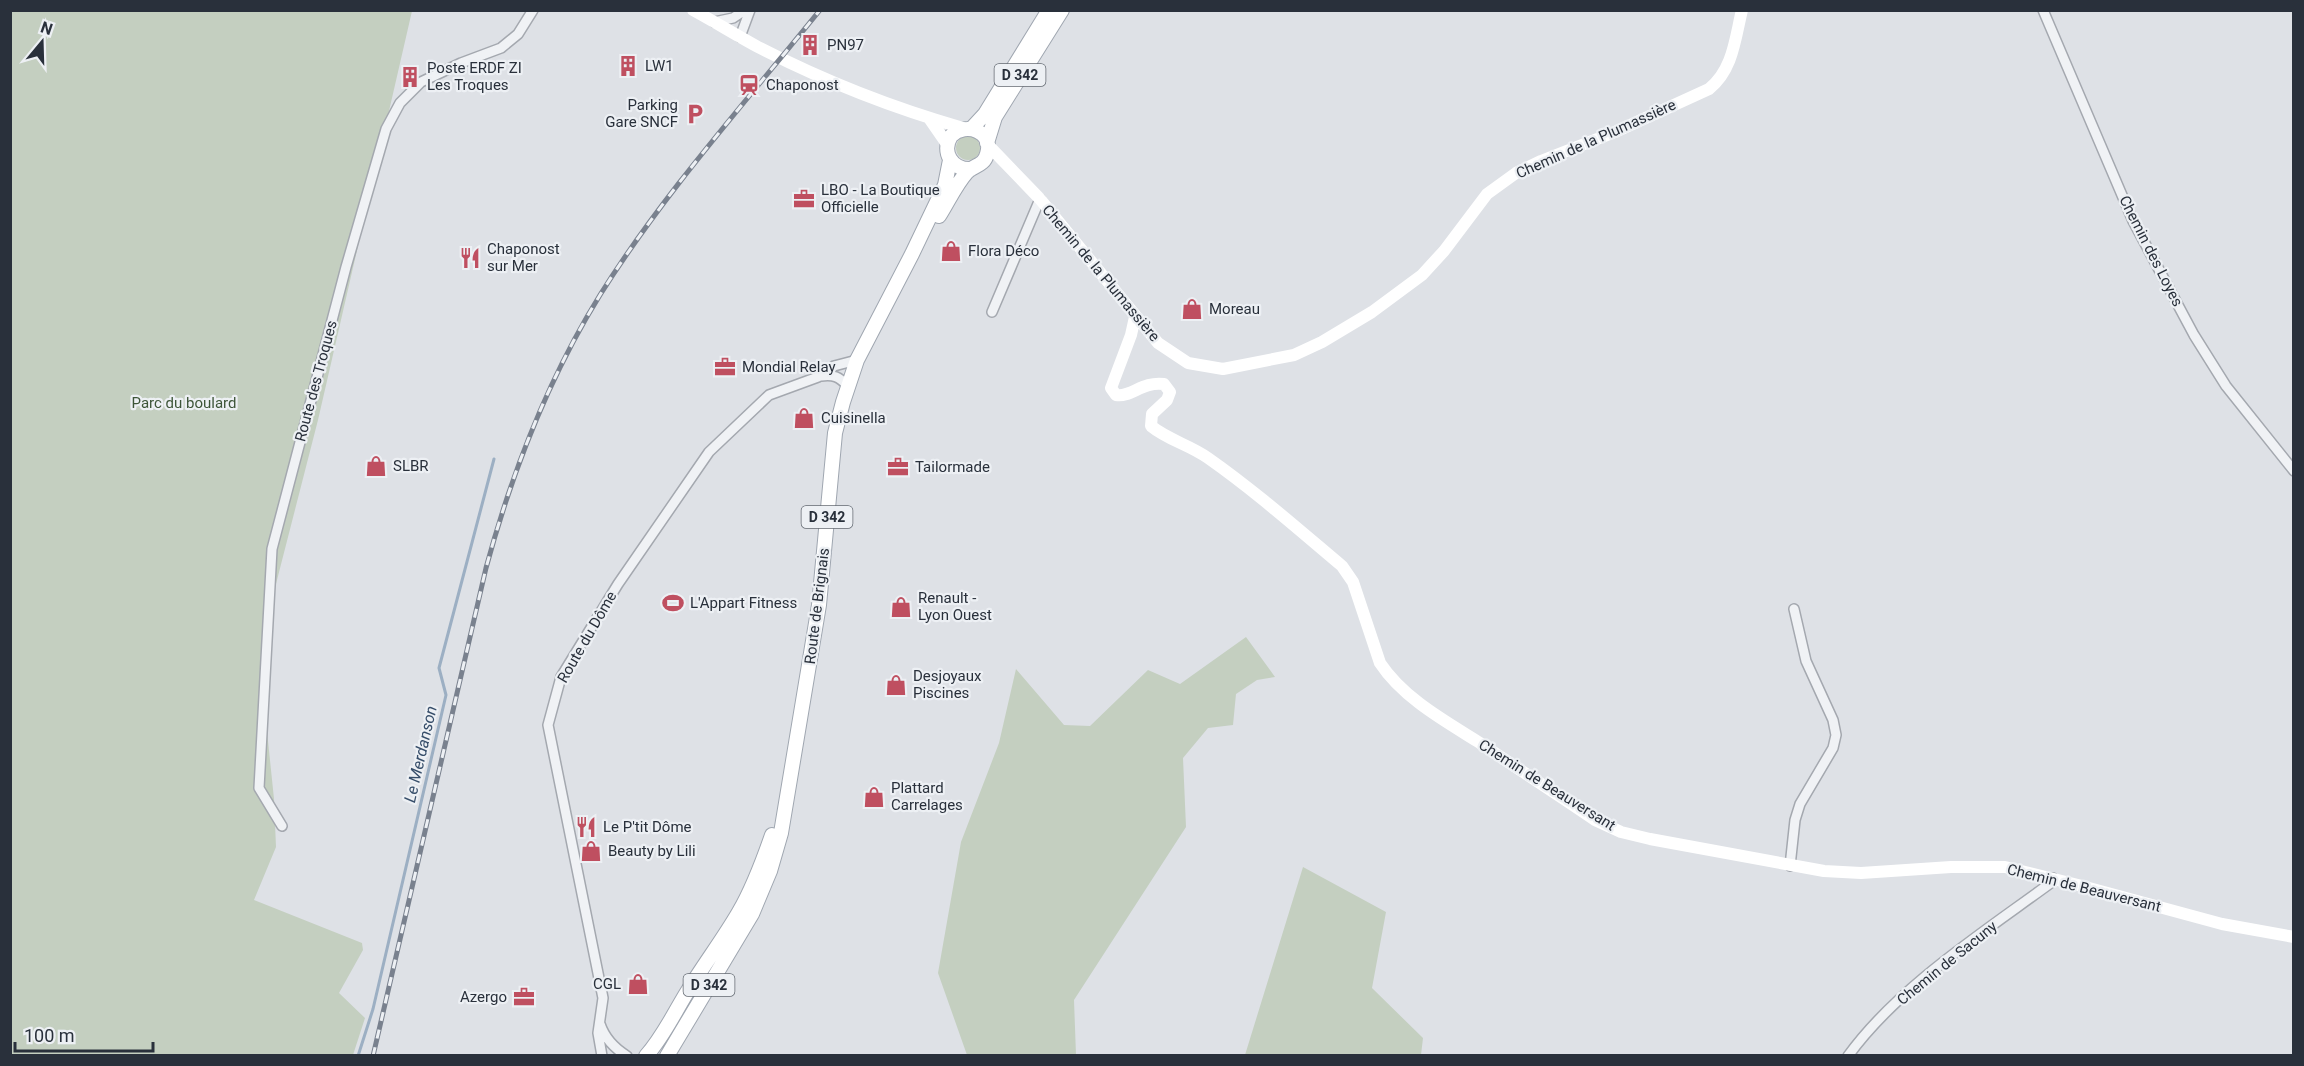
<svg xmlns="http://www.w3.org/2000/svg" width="2304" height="1066" viewBox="0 0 2304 1066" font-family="Roboto,sans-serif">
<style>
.green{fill:#c4cfc0}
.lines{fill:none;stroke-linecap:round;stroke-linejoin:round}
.stream{stroke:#9cafc3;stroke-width:3}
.street-casing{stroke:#a4a8af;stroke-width:12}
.primary-casing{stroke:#9fa6b0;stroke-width:16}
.street{stroke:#f0f2f5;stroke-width:9}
.secondary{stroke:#fff;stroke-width:12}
.primary{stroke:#fff;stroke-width:14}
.rail-casing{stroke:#79818e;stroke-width:5}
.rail{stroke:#edf0f4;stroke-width:3;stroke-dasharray:9;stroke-linecap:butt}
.labels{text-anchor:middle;stroke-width:4.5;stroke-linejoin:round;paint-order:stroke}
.shield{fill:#edf0f4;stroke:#646a72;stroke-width:1.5}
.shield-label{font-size:14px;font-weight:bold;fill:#29303b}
.poi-label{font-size:15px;fill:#29303b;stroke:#edf0f4;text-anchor:start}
.street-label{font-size:15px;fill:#29303b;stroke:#edf0f4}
.park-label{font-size:15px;fill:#3d5538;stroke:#edf0f4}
.water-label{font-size:16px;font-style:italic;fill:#374e6a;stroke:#edf0f4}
</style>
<rect width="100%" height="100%" fill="#dee1e6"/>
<!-- green -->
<path class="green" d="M10 11H412L318 420 267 619 261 673 274 799 276 847 254 900 362 943 363 950 339 993 365 1018 353 1055H11Z
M956 148a12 12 0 1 1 24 0a12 12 0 1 1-24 0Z
M1246 637 1275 677 1257 680 1236 694 1233 725 1208 728 1183 758 1186 827 1074 1000 1076 1055H967L938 973 961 842 999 743 1016 669 1064 725 1090 726 1148 670 1180 684Z
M1303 867 1386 912 1372 988 1423 1038 1421 1055H1245Z"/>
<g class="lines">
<!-- stream -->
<path class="stream" d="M358 1056 373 1009 446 695 439 668 494 459"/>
<defs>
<path id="street" d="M2043 10 2133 221 2194 335 2226 386 2294 471
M714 22 733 18 745 10
M740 37 750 10
M992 312 1040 199
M821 376C834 374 839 377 848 386
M282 826 259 788 272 549 346 267 386 129 400 103 421 82 461 63 501 48 518 34 533 10
M1790 866 1795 820 1800 804 1833 748 1836 735 1833 720 1806 661 1794 609
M600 1024C605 1039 614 1048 627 1056
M602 1056 598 1033 603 998 548 725 561 677 618 584 709 452 769 395 818 377 834 366 857 360
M1848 1056C1898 987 1984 932 2052 882L2053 878"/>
<path id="primary" d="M972 128 985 114 1049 10
M987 143 995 117 1062 10
M939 216C948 202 956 184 967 172 974 165 984 166 987 154 994 132 966 121 951 136 941 152 952 170 971 169
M646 1056C664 1036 675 1011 689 989 705 963 724 938 739 912 753 888 763 861 772 835
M667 1056 752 914 770 871 781 833 819 605 835 433 843 402 857 360 912 254 945 185 950 160"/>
</defs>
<!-- street casing -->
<use href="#street" class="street-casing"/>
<!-- primary casing -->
<use href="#primary" class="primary-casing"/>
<!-- street -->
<use href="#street" class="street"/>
<!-- secondary -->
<path class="secondary" d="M693 10C715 22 736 35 758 47 822 80 893 108 963 128
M929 118 947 144
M988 145 1040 199 1158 343 1188 363 1223 369 1294 355 1322 342 1372 312 1422 275 1444 251 1487 194 1516 173 1541 161 1615 132 1709 89C1733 70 1735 39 1742 10
M1135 317 1131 335 1111 388 1116 395C1131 398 1142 381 1164 384L1170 392 1167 400 1152 414 1151 426C1168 440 1190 445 1208 458 1255 491 1298 529 1342 566L1353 582 1380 663C1403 698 1445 721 1480 743 1518 769 1557 794 1595 820L1621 832 1650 839 1824 871 1861 873 1951 867H2005L2078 885 2222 924 2294 937"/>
<!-- primary -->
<use href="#primary" class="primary"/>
<defs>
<path id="rail" d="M373 1056 486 568C512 472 548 379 600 295 663 194 745 103 820 10"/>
</defs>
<!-- rail casing -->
<use href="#rail" class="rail-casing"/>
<!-- rail -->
<use href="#rail" class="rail"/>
</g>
<!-- icons -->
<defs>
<symbol id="building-bare" viewBox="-9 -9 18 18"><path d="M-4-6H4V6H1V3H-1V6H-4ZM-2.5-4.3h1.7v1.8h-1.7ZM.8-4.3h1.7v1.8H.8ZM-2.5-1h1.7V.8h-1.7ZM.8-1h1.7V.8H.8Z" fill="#bf4f60" stroke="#edf0f4" stroke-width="2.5" paint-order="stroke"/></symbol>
<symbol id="station-bare" viewBox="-9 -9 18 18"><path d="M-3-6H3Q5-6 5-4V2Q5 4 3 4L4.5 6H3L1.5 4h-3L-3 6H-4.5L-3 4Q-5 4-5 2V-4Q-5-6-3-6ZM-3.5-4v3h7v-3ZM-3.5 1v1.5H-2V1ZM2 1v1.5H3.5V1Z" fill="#bf4f60" stroke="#edf0f4" stroke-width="2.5" paint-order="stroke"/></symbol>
<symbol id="parking-bare" viewBox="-9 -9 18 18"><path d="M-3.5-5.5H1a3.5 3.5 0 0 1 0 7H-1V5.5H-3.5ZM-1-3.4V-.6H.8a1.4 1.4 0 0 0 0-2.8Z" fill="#bf4f60" stroke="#edf0f4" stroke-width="2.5" paint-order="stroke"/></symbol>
<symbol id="office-bare" viewBox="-9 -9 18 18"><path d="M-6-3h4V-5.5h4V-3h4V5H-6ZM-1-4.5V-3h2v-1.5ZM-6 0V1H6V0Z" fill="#bf4f60" stroke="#edf0f4" stroke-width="2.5" paint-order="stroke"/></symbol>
<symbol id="shop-bare" viewBox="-9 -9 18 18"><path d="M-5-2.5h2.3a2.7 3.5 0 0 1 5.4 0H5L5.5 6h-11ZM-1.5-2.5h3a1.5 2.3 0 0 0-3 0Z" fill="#bf4f60" stroke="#edf0f4" stroke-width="2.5" paint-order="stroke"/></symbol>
<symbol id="restaurant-bare" viewBox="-9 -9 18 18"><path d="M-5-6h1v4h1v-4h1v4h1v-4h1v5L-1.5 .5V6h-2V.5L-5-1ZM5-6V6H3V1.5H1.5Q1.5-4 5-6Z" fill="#bf4f60" stroke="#edf0f4" stroke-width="2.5" paint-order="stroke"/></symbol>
<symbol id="stadium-bare" viewBox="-9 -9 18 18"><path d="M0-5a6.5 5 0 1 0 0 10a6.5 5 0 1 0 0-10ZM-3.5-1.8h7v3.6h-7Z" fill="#bf4f60" stroke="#edf0f4" stroke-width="2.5" paint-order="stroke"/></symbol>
</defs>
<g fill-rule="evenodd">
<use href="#building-bare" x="795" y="30" width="30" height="30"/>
<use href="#building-bare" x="613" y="51" width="30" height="30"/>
<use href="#building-bare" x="395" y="62" width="30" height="30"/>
<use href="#station-bare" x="734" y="70" width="30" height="30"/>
<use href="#parking-bare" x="680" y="99" width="30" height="30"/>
<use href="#office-bare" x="789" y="184" width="30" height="30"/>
<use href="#shop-bare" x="936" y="236" width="30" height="30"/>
<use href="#restaurant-bare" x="455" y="243" width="30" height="30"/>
<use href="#shop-bare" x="1177" y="294" width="30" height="30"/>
<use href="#office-bare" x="710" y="352" width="30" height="30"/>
<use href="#shop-bare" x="789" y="403" width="30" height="30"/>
<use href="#shop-bare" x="361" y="451" width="30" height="30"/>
<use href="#office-bare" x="883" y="452" width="30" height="30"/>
<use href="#stadium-bare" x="658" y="588" width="30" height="30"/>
<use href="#shop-bare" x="886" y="592" width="30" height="30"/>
<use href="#shop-bare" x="881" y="670" width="30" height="30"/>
<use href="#shop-bare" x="859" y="782" width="30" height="30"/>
<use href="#restaurant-bare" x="571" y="812" width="30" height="30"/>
<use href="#shop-bare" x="576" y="836" width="30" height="30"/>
<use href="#shop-bare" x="623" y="969" width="30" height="30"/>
<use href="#office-bare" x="509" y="982" width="30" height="30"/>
</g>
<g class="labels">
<!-- shield labels -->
<g class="shield">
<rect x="994.5" y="64" width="51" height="22" rx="4.5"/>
<rect x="801.5" y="506" width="51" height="22" rx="4.5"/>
<rect x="683.5" y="974" width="51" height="22" rx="4.5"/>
</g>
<g class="shield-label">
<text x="1020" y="80">D 342</text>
<text x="827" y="522">D 342</text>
<text x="709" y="990">D 342</text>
</g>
<!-- poi labels -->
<g class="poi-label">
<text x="827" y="50">PN97</text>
<text x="645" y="71">LW1</text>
<text x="427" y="73">Poste ERDF ZI<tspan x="427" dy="17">Les Troques</tspan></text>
<text x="766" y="90">Chaponost</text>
<text x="678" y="110" text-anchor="end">Parking<tspan x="678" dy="17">Gare SNCF</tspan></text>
<text x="821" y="195">LBO - La Boutique<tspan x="821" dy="17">Officielle</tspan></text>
<text x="487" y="254">Chaponost<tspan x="487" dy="17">sur Mer</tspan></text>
<text x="968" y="256">Flora Déco</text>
<text x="1209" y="314">Moreau</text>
<text x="742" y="372">Mondial Relay</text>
<text x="821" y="423">Cuisinella</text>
<text x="393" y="471">SLBR</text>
<text x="915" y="472">Tailormade</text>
<text x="918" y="603">Renault -<tspan x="918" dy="17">Lyon Ouest</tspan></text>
<text x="690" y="608">L'Appart Fitness</text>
<text x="913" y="681">Desjoyaux<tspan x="913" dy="17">Piscines</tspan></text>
<text x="891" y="793">Plattard<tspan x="891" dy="17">Carrelages</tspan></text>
<text x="603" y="832">Le P'tit Dôme</text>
<text x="608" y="856">Beauty by Lili</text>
<text x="621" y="989" text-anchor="end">CGL</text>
<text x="507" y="1002" text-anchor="end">Azergo</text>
</g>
<!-- street labels -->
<g class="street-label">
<text transform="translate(1596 139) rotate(-24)" y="5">Chemin de la Plumassière</text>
<text transform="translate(2151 251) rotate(63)" y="5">Chemin des Loyes</text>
<text transform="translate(1101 273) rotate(50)" y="5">Chemin de la Plumassière</text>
<text transform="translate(316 381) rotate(-75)" y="5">Route des Troques</text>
<text transform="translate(817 606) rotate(-83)" y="5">Route de Brignais</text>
<text transform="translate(587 637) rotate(-60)" y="5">Route du Dôme</text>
<text transform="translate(1547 785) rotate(32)" y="5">Chemin de Beauversant</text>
<text transform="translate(2084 888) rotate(14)" y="5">Chemin de Beauversant</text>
<text transform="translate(1947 963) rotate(-39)" y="5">Chemin de Sacuny</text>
</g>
<!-- park labels -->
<g class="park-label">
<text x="184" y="408">Parc du boulard</text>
</g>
<!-- water labels -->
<g class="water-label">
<text transform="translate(420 754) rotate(-77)" y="6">Le Merdanson</text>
</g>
</g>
<!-- border -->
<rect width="2304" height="1066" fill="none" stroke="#29303b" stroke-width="24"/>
<!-- north arrow -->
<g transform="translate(42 42) rotate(19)" stroke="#edf0f4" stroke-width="4.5" paint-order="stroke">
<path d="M0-4.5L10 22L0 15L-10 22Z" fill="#29303b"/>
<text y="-9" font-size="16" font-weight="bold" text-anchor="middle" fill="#29303b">N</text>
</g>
<!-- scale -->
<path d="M15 1042v9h138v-9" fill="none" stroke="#29303b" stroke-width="3"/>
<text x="24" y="1042" font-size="18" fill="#29303b" stroke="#edf0f4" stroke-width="4.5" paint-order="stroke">100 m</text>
</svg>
